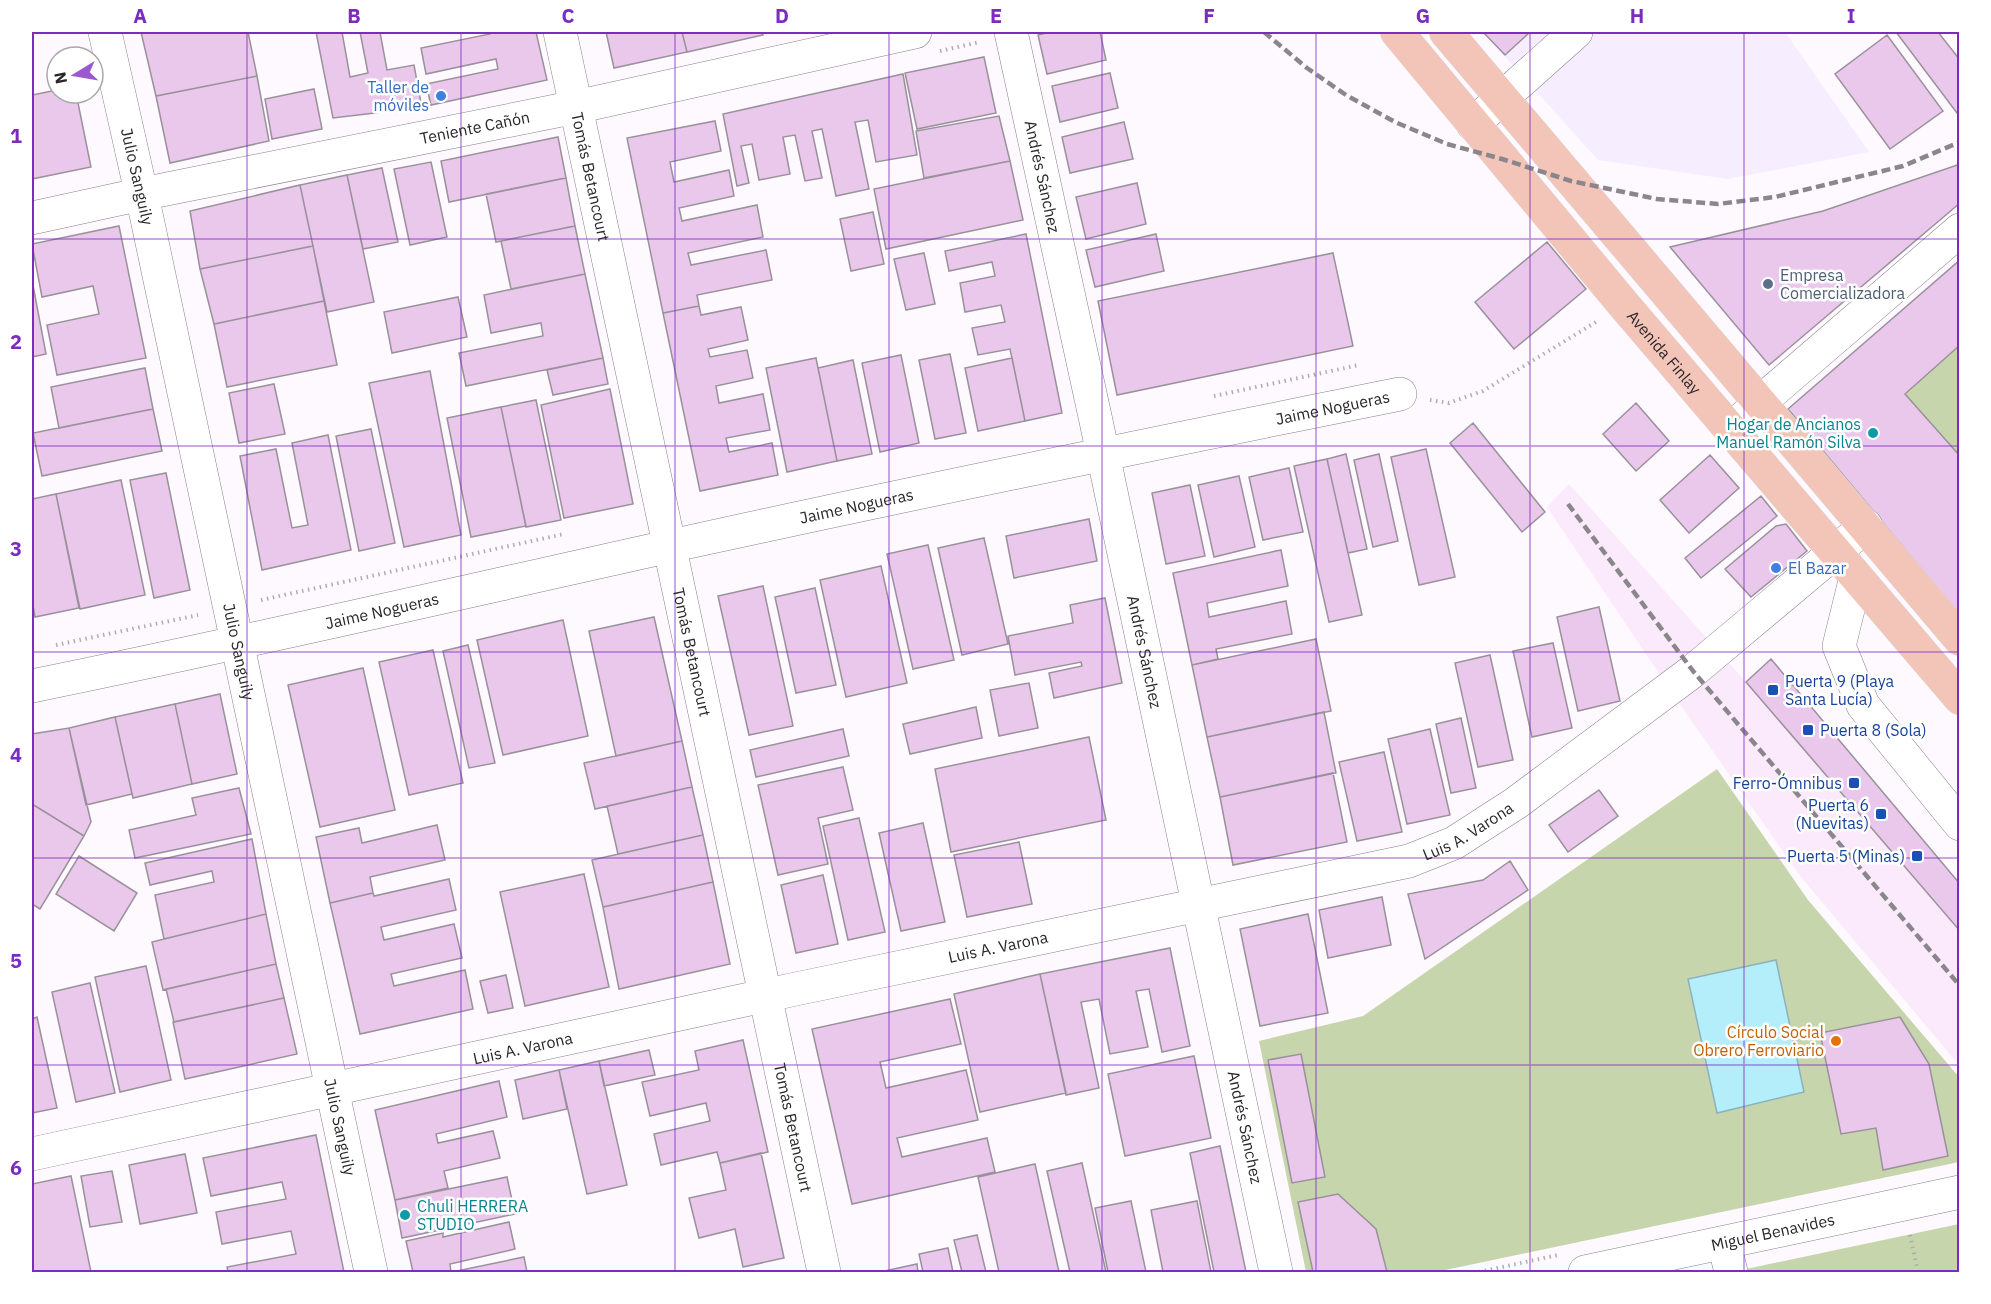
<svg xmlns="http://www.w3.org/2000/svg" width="1991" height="1304" viewBox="0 0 1991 1304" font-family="'IBM Plex Sans',sans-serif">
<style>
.built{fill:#faeafb}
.industrial{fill:#f6edfe}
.green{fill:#c7d5ad}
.water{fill:#b4eefa;stroke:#8bb2bc;stroke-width:1.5}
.building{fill:#e9c8ec;stroke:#9a919b;stroke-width:1.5}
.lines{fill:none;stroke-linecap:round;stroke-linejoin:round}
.minor-casing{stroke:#89808a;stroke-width:34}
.major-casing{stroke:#d9d8d9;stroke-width:34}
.path{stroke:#afabaf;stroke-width:4;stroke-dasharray:1.5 4.5;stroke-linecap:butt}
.minor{stroke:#fff;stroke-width:33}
.major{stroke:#f3c4b8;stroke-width:33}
.rail{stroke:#8b868b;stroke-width:4.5;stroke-dasharray:9 4.5;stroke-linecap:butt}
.grid{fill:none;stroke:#7b2cbf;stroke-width:1.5;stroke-opacity:0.55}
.shop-dot{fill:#3f7fe0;stroke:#fff;stroke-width:2}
.service-dot{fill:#5c6f8a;stroke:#fff;stroke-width:2}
.culture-dot{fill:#0f9aa8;stroke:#fff;stroke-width:2}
.transit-dot{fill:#1a4fb4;stroke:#fff;stroke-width:2}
.food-dot{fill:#e8710a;stroke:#fff;stroke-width:2}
.labels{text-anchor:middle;stroke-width:5;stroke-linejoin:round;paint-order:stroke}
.shop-label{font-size:16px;fill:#366cbe;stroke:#fff;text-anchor:end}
.street-label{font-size:16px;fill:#2a262a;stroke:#fff}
.service-label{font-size:16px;fill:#4e5e75;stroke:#fff;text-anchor:start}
.culture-label{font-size:16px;fill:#0d838f;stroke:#fff;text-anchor:end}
.transit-label{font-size:16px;fill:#164399;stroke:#fff;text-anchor:end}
.food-label{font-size:16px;fill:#c56008;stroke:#fff;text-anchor:end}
.neatline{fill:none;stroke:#7b2cbf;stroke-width:2}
.grid-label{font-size:20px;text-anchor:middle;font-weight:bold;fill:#7b2cbf}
</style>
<rect width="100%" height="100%" fill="#fef9fe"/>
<!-- built -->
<path class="built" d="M1569 484 1746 682 1959 931V1065L1801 877 1679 703 1547 507Z"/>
<!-- industrial -->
<path class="industrial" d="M1483 32H1785L1869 152 1728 179 1598 160Z"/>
<!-- green -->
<path class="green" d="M1959 345V456L1905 394Z
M1717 769 1808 900 1959 1077V1162L1436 1272H1306L1259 1041 1363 1016Z
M1959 1224V1272H1732Z"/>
<!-- water -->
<path class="water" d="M1776 960 1804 1092 1717 1113 1688 979Z"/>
<!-- building -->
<path class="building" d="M141 32H248L257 76 156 96Z
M316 32H342L350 77 368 73 360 32H380L387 70 414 65 421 103 375 113 333 118Z
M490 32H536L547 80 431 105 426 84 498 69 496 59 426 74 421 48 490 34Z
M606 32H682L687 52 614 68Z
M682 32H762L763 35 687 52Z
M1051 32H1100L1106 60 1047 74 1038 35Z
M1483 32H1530L1505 55Z
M1896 32H1938L1960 60V117Z
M1887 35 1943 111 1890 149 1835 74Z
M984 57 996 113 917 129 905 73Z
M1110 73 1118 108 1060 122 1052 86Z
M903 74 917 155 876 162 868 120 855 122 869 189 836 196 822 129 812 131 822 178 805 181 795 135 783 137 790 174 759 180 752 144 741 146 749 183 737 186 723 114Z
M257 76 269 141 170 163 156 96Z
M314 89 322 129 272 139 265 99Z
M57 90V93H76L91 167 32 179V95Z
M999 116 1010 161 924 178 916 131Z
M715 121 721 151 670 162 674 182 729 170 734 196 679 208 682 221 757 205 763 237 688 253 691 265 766 250 772 280 697 295 699 306 663 313 627 138Z
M1124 122 1133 159 1070 173 1062 137Z
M558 137 566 178 449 202 441 161Z
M1010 161 1023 220 886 249 874 189Z
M431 162 447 237 410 245 394 169Z
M1960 164V203L1769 365 1670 247 1823 211Z
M382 168 398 242 363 249 347 175Z
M347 175 374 302 327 312 300 185Z
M566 178 575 226 496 242 486 194Z
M1137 183 1146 224 1086 239 1076 197Z
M300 185 313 246 200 269 190 211Z
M873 212 884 264 851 271 840 219Z
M119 226 146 358 57 375 47 325 99 314 93 286 42 297 32 244Z
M575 226 585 274 511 289 501 241Z
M1026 234 1062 413 1025 421 1010 349 978 355 972 328 1005 322 1001 305 965 312 960 283 995 276 992 262 949 271 945 251Z
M1156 234 1164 271 1095 287 1086 250Z
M1547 242 1586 289 1514 349 1475 302Z
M313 246 324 301 214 324 200 269Z
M924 253 935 304 906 310 894 259Z
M1333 253 1353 346 1117 395 1098 301Z
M1960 260V345L1905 394 1960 456V615L1788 409Z
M585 274 603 358 466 386 459 353 543 336 541 323 491 333 484 295Z
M32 280 46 354 32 357Z
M458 297 467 337 392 353 384 312Z
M324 301 337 365 227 387 214 324Z
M699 306 701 315 741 307 748 340 708 349 710 357 747 350 753 378 716 386 719 403 763 394 770 430 726 438 729 452 772 443 778 475 700 491 663 313Z
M950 354 966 433 935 439 919 360Z
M901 355 919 443 880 452 862 363Z
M603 358 608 384 553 395 547 370Z
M816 358 837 461 787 472 766 368Z
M1012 358 1025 421 978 431 965 368Z
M853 360 872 454 837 461 818 368Z
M145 368 153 409 59 428 51 387Z
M430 371 461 535 404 547 369 383Z
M274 384 285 434 239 443 229 393Z
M610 389 633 504 564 518 541 405Z
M536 400 561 520 526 527 501 407Z
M1636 403 1669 441 1636 471 1603 434Z
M501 407 526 526 471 537 447 418Z
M153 409 162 451 42 476 33 433Z
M1473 423 1545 512 1522 532 1450 443Z
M371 429 395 543 359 551 336 436Z
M328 435 351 550 262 570 240 456 276 449 292 528 308 525 292 443Z
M1426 449 1455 577 1419 585 1391 457Z
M1346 454 1367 549 1348 553 1327 459Z
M1379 454 1398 541 1373 547 1354 460Z
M1710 455 1739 488 1689 533 1660 500Z
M1327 459 1362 615 1329 622 1294 466Z
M1289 468 1303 532 1263 540 1249 477Z
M166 473 190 590 154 598 130 480Z
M1239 476 1255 547 1214 557 1198 485Z
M121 480 145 595 80 609 56 494Z
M1190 485 1205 556 1166 564 1152 493Z
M56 494 79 608 35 617 32 599V499Z
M1761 496 1777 516 1701 578 1685 558Z
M1089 519 1097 561 1014 578 1006 536Z
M1786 524 1807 551 1751 597 1725 569 1776 526Z
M984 538 1008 644 962 655 938 548Z
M928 545 954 660 913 669 887 554Z
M1281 550 1288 586 1207 603 1209 617 1286 601 1292 634 1216 649 1218 659 1192 665 1173 573Z
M881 566 907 683 846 697 820 580Z
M763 586 793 726 749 735 718 596Z
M815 588 836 685 796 693 775 597Z
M1105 598 1122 683 1054 698 1049 673 1082 666 1081 662 1015 675 1008 636 1073 623 1070 605Z
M1599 607 1620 701 1578 711 1557 617Z
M654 617 682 741 616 756 589 631Z
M563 620 588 736 503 755 477 640Z
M1316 639 1331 711 1207 737 1192 665Z
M1553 643 1572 728 1532 737 1513 651Z
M468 645 495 763 469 768 443 651Z
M433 650 463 783 409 795 379 662Z
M1490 655 1513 760 1478 767 1455 663Z
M1771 659 1960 884V931L1746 682Z
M363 668 395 810 320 827 288 685Z
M1029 683 1038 728 999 736 990 690Z
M220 694 237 774 192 784 175 704Z
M175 704 192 784 133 798 115 717Z
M976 707 982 738 910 754 903 724Z
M1324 712 1336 773 1220 797 1207 737Z
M115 717 132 794 86 805 69 728Z
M1461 718 1476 788 1451 793 1436 724Z
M69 728 91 822 84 836 32 804V734Z
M843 729 849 756 756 777 750 750Z
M1430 729 1450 815 1407 824 1388 739Z
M1089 737 1106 820 951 852 935 769Z
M682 741 692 787 595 809 584 763Z
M1384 752 1402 832 1357 841 1339 762Z
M843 767 853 810 818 818 828 864 778 875 758 785Z
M1333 773 1347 842 1233 865 1220 797Z
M692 787 703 835 618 854 607 806Z
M239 788 251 834 135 858 129 830 196 815 192 798Z
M1599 790 1618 816 1568 852 1549 825Z
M32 804 84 836 40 909 32 904Z
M859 818 885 932 848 940 823 826Z
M923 823 945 922 901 931 879 833Z
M437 825 445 860 370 877 373 893 330 903 316 837 359 828 362 843Z
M703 835 713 882 603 907 592 860Z
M252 839 266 914 164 939 155 895 214 882 212 871 150 885 145 863Z
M1019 842 1032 904 967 917 954 855Z
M79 856 137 893 114 931 56 894Z
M1510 861 1528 890 1425 959 1408 894 1483 880Z
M584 874 609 987 525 1006 500 892Z
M823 875 838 944 796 953 781 885Z
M449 879 456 910 381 927 384 940 454 924 462 958 391 974 394 986 465 970 473 1009 360 1034 330 903 373 893 374 896Z
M713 882 730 964 619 989 603 907Z
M1382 897 1391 945 1328 958 1319 910Z
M266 914 276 964 163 990 152 942Z
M1308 914 1328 1013 1260 1026 1240 929Z
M1170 948 1190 1046 1162 1052 1149 989 1136 991 1148 1047 1110 1054 1099 999 1081 1002 1099 1088 1066 1095 1040 974Z
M276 964 284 998 174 1022 166 989Z
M146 966 171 1080 120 1092 95 977Z
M1040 974 1066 1093 980 1112 954 994Z
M506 975 513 1008 488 1013 480 981Z
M90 983 115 1093 76 1102 52 992Z
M284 998 297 1054 185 1079 173 1022Z
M950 999 961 1044 880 1062 886 1088 966 1070 978 1120 897 1138 902 1157 987 1138 995 1172 852 1204 812 1029Z
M37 1017 57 1108 32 1113V1019Z
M1900 1017 1929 1064 1948 1156 1883 1170 1876 1128 1841 1134 1820 1033Z
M743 1040 768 1152 720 1163 717 1152 661 1165 654 1134 710 1121 706 1103 650 1116 642 1082 699 1070 695 1051Z
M649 1050 655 1075 604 1086 599 1061Z
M1301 1054 1325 1177 1292 1183 1268 1060Z
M1194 1056 1211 1138 1125 1156 1108 1074Z
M599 1061 627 1185 587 1194 559 1070Z
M559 1070 567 1109 523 1119 515 1080Z
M499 1081 507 1117 436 1134 438 1143 493 1131 500 1158 444 1171 448 1188 395 1200 375 1110Z
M316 1135 344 1272H228L227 1267 296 1254 291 1231 222 1244 216 1212 286 1199 282 1182 211 1196 203 1158Z
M1220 1146 1246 1272H1214L1190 1153Z
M761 1153 784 1258 743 1267 735 1229 699 1238 689 1198 726 1190 720 1163Z
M185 1154 197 1213 140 1224 129 1165Z
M1082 1163 1106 1272H1070L1047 1171Z
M1035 1164 1059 1272H999L978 1177Z
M112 1171 122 1222 90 1227 81 1176Z
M71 1176 91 1272H32V1184Z
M507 1177 515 1214 402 1238 395 1200Z
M1338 1194 1376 1229 1387 1272H1313L1298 1202Z
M1131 1201 1146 1272H1108L1095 1208Z
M1197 1201 1211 1272H1163L1151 1210Z
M509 1222 515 1249 450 1264 451 1272H413L406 1241 443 1233V1237Z
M977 1235 986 1272H962L954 1240Z
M948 1248 953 1272H923L919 1254Z
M524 1257 527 1272H452Z
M917 1264 918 1272H880Z"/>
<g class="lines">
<defs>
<g id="minor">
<path id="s1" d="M105 32 146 214 371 1272"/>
<path id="s2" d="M560 32 824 1272"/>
<path id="s3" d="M1011 32 1096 421 1276 1272"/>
<path d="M1473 124 1576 32"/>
<path id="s4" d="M32 218 142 194 576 107 915 32"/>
<path d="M1731 430 1759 403 1960 230"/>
<path d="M1856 577 1839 646 1863 705 1960 824"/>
<path id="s5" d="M32 686C254 641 476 589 698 540 931 489 1166 441 1400 394"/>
<path id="s6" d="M32 1154 791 990 1409 861 1454 843 1516 803 1693 671 1866 526"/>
<path d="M1724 1243 1731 1272"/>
<path id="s7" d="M1585 1272 1960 1192"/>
</g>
<g id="major">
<path id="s8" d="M1397 32 1624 305 1960 698"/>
<path d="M1446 32 1960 639"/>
</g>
</defs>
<!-- minor casing -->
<use href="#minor" class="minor-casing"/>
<!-- major casing -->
<use href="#major" class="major-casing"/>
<!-- path -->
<path class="path" d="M940 51 980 42
M1214 396 1359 365
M1430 400 1449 403 1483 391 1596 322
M261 600 564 534
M56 645 198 615
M1910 1235 1918 1272
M1479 1272 1558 1255"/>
<!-- minor -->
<use href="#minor" class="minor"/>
<!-- major -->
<use href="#major" class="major"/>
<!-- rail -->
<path class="rail" d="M1264 32 1307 68 1346 95 1395 122 1447 144 1502 159 1571 181 1657 199 1718 204 1775 197 1903 166 1960 142
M1568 504 1693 671 1960 986"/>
</g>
<!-- grid -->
<path class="grid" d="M247 32V1272M461 32V1272M675 32V1272M889 32V1272M1102 32V1272M1316 32V1272M1530 32V1272M1744 32V1272M32 239H1960M32 446H1960M32 652H1960M32 858H1960M32 1065H1960"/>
<!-- markers -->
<g class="shop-dot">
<circle cx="441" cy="96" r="6"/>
<circle cx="1776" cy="568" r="6"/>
</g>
<circle class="service-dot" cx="1768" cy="284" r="6"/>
<g class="culture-dot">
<circle cx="1873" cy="433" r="6"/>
<circle cx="405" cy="1215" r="6"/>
</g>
<g class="transit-dot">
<rect x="1767" y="684" width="12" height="12" rx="3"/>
<rect x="1802" y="724" width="12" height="12" rx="3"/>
<rect x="1848" y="777" width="12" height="12" rx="3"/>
<rect x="1875" y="808" width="12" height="12" rx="3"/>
<rect x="1911" y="850" width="12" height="12" rx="3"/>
</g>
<circle class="food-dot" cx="1836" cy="1041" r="6"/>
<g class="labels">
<!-- shop labels -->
<g class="shop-label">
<text x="429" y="93">Taller de<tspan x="429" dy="18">móviles</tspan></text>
<text x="1788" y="574" text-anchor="start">El Bazar</text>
</g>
<!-- street labels -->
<g class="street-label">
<text dy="6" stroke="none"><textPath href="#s4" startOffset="452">Teniente Cañón</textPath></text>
<text dy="6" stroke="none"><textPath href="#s1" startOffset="148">Julio Sanguily</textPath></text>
<text dy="6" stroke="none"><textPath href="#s2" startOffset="148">Tomás Betancourt</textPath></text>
<text dy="6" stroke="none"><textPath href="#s3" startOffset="148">Andrés Sánchez</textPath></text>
<text dy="6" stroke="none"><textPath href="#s8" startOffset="417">Avenida Finlay</textPath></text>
<text dy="6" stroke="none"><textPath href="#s5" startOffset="1330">Jaime Nogueras</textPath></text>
<text dy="6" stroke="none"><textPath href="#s5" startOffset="844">Jaime Nogueras</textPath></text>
<text dy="6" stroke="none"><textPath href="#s5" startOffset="358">Jaime Nogueras</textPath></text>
<text dy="6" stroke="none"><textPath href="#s1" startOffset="634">Julio Sanguily</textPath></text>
<text dy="6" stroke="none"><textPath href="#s2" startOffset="634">Tomás Betancourt</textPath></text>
<text dy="6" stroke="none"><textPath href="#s3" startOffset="634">Andrés Sánchez</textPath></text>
<text dy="6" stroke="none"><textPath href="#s6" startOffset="1474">Luis A. Varona</textPath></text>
<text dy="6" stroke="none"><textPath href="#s6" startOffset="988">Luis A. Varona</textPath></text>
<text dy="6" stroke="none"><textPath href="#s6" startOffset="502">Luis A. Varona</textPath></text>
<text dy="6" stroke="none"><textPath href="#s1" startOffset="1120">Julio Sanguily</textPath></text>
<text dy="6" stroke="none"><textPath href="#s2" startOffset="1120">Tomás Betancourt</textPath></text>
<text dy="6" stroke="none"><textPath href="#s3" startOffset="1120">Andrés Sánchez</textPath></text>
<text dy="6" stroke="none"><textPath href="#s7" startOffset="192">Miguel Benavides</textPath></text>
</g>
<!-- service labels -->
<g class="service-label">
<text x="1780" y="281">Empresa<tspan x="1780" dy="18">Comercializadora</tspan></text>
</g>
<!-- culture labels -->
<g class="culture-label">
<text x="1861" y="430">Hogar de Ancianos<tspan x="1861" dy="18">Manuel Ramón Silva</tspan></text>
<text x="417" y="1212" text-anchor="start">Chuli HERRERA<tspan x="417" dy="18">STUDIO</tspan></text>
</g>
<!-- transit labels -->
<g class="transit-label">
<text x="1785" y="687" text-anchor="start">Puerta 9 (Playa<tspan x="1785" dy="18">Santa Lucía)</tspan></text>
<text x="1820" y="736" text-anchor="start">Puerta 8 (Sola)</text>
<text x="1842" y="789">Ferro-Ómnibus</text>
<text x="1869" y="811">Puerta 6<tspan x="1869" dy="18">(Nuevitas)</tspan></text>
<text x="1905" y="862">Puerta 5 (Minas)</text>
</g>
<!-- food labels -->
<g class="food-label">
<text x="1824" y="1038">Círculo Social<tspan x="1824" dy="18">Obrero Ferroviario</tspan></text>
</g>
</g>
<!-- border -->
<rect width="1991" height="1304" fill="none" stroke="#ffffff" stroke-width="66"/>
<!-- north arrow -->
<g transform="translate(75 75) rotate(259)"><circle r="28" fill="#ffffff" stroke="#aaa8aa" stroke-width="1.5"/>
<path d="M0-4.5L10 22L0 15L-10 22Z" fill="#9a59cf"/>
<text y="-9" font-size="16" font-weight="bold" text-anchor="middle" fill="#2a262a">N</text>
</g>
<rect x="33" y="33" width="1925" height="1238" class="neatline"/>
<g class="grid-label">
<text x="140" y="23">A</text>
<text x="354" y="23">B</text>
<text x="568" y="23">C</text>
<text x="782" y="23">D</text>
<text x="996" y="23">E</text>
<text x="1209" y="23">F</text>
<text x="1423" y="23">G</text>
<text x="1637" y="23">H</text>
<text x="1851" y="23">I</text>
<text x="16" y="143">1</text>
<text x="16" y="349">2</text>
<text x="16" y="556">3</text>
<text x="16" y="762">4</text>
<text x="16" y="968">5</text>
<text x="16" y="1175">6</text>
</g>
</svg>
